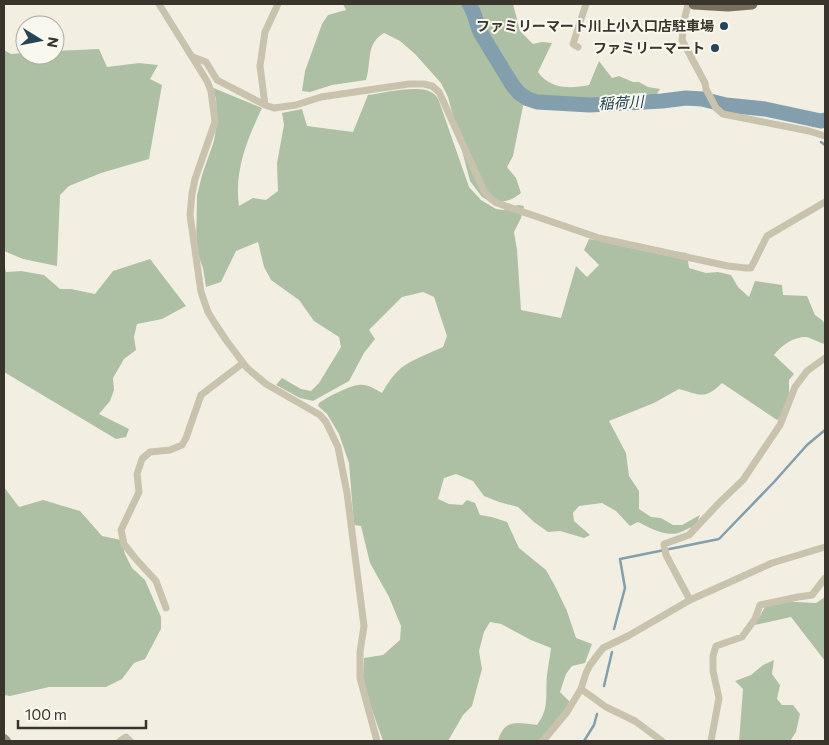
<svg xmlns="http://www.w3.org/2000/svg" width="829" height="745" viewBox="0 0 829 745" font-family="Commissioner,'Noto Sans JP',sans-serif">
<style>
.green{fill:#adc0a3}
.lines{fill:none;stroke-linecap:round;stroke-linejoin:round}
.stream{stroke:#839eac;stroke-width:2.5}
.river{stroke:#839eac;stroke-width:15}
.minor{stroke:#c9c3ae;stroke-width:7}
.secondary{stroke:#9d9380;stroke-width:10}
.primary{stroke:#796f5f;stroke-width:11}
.poi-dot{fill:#254557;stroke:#f9f8ee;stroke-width:2}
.labels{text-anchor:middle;stroke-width:4;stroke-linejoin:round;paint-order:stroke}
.poi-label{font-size:14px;font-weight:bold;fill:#39342c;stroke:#f9f8ee;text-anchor:end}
.water-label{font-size:15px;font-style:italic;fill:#254557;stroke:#f9f8ee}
</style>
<rect width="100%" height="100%" fill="#f2efe2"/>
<!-- green -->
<path class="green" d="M343 4H513L520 31 533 44 542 42 552 43 538 72C550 89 570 89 589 85L599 61 612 78 619 76 633 82H639L648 87 660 89 656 95 641 93 620 96 595 110H558L531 105 524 101 513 156 507 167 516 178 521 193C511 201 505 201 494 204L482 197 470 181 448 97 441 83 415 54 400 41 384 33C365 44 372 62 366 80L332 85 310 92 302 91 305 71 322 24 328 15 346 10Z
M99 49 107 67 139 63 158 65 150 79 162 85 149 159 101 173 69 186 60 195 57 266 23 259 4 251V50L11 54 25 53V55H55V51Z
M211 87 262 108C247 140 234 171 239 206L253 198 266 200 278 191 277 163 284 125 282 113 302 109 307 126 353 132 368 95C384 93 422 83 434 94 437 96 439 101 440 104L469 187 481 200 496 209 503 210 518 205 524 206 521 218 514 232 517 250 521 310 561 318 576 266 587 277 599 265 584 250 589 239 687 253 689 268 706 273 718 272 731 275 738 287 749 297 755 281 782 285 783 295 807 296 815 315 822 320 825 324V344C819 343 812 338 806 337 793 337 782 345 774 355L794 374 789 380V406L783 416 777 420 722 383C705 400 700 395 679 389L654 403 609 421 626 453 629 476 639 491V509L651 517 661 518 673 525H682L700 515 696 525C691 527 686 530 681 532 667 538 650 528 638 522L630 526 616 511 602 503 579 506 573 513 574 521 590 535 584 538 560 531 548 532 534 522 518 507 499 502 484 496 473 481 456 474 444 478 438 499 449 504 462 505 467 500 475 503 480 515 492 517 507 522 519 548 546 570 555 586 567 611 576 638 592 644 585 663 572 666 566 674 560 692 570 702 552 728 538 741H498C504 719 517 722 537 725 550 708 545 695 547 675 548 666 550 657 551 648L531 640 501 624 490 622 484 632 479 651 482 669 472 706 463 715 448 741H383L371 707 363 677 364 658 383 655 400 640 401 626 389 597 370 563 361 526 354 525 349 463 339 434 327 414 318 406 319 403C326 398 350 385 359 385 368 384 374 389 382 393 387 384 393 375 401 368 413 359 430 353 443 347L447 336 434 297 423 292 402 297 369 330 375 339 364 353 349 381 313 401 300 398 276 385 282 378 301 389 311 391 319 383 341 347 339 337 314 321 299 300 271 280 264 267 258 242 236 251 221 282 206 287 203 268 196 249 197 196 202 175 214 141 217 121 216 99Z
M150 259 186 306 162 319 137 324 134 337 136 350 124 359 113 378 114 390 110 401 99 414 129 429 126 437 116 439 4 372V264L6 272 21 271 44 275 60 289H71L95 294 113 271Z
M4 487 19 507 43 500 80 511 102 536 121 540 125 554 132 568 145 580 161 617V629L145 659 134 663 122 679 106 687H49L10 696 4 695Z
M825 597V661L791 617 755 625 766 605 777 601 816 603Z
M774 660 772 674 780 685 777 699 782 705H793L800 714 796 732 790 741H739L743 689 735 681 751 675 763 665Z"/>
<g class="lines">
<!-- stream -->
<path class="stream" d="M810 119 813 126
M821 142 825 145
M614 629 625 588 620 559 719 539 774 482 807 445 825 430
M604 686 612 652
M584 741 594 725 597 714"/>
<!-- river -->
<path class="river" d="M469 4C475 12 476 23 480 32L513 86 519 93 528 99 537 102 590 105 662 101 686 98 702 99 726 105 765 109 821 121 825 120"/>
<!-- minor -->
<path class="minor" d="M159 4 207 81 211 91 215 122 195 179 192 194 190 215 201 292 208 312 214 322 226 340 247 368 266 384 320 415 326 422 338 447 347 493 364 626 360 652V678L377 741
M688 4 684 21 682 40 705 83 706 89 716 108 723 114 809 131 825 136
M578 47 573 44 586 4
M193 57 206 62 217 80 265 105 274 108 296 105 321 97 409 84H424L432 86 439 92 484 191 491 199 497 203 599 238 728 266 746 268H751L767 236 825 202
M265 105 260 66 265 32 278 4
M690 600 666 555 664 544 689 535 719 503 743 480 780 425 795 387 807 371 825 358
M166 608 156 581 135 558 124 544 121 530 139 492 137 474 142 459 150 452 170 450 182 445 186 438 201 395 243 363
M581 689 606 707 635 721 662 741
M120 741 126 737 130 741
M543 741 567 712 581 689 586 673 590 665 603 648 628 636 690 600 772 563 825 547
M711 741 719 698 713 671V656L716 646 742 637 755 619 760 605 798 597 812 595 825 578"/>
<!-- secondary -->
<path class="secondary" d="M4 739 6 741"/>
<!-- primary -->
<path class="primary" d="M694 4 728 6 752 4"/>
</g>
<!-- markers -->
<g class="poi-dot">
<circle cx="724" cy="26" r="5"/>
<circle cx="715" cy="48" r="5"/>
</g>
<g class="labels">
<!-- poi labels -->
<g class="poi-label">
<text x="714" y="31">ファミリーマート川上小入口店駐車場</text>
<text x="705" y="53">ファミリーマート</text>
</g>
<!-- water labels -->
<g class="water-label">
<text transform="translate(621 103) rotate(-3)" y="5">稲荷川</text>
</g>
</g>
<!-- border -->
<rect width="829" height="745" fill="none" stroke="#39342c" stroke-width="10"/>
<!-- north arrow -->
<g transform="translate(40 40) rotate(100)"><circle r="24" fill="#f9f8ee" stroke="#acaaa0"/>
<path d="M0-4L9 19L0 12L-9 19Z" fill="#254557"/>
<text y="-8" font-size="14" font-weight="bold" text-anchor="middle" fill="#39342c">N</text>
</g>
<!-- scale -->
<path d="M18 720v8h128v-8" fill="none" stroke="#39342c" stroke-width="2.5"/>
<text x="25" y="720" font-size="15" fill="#39342c" stroke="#f9f8ee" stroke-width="4" paint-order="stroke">100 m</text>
</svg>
